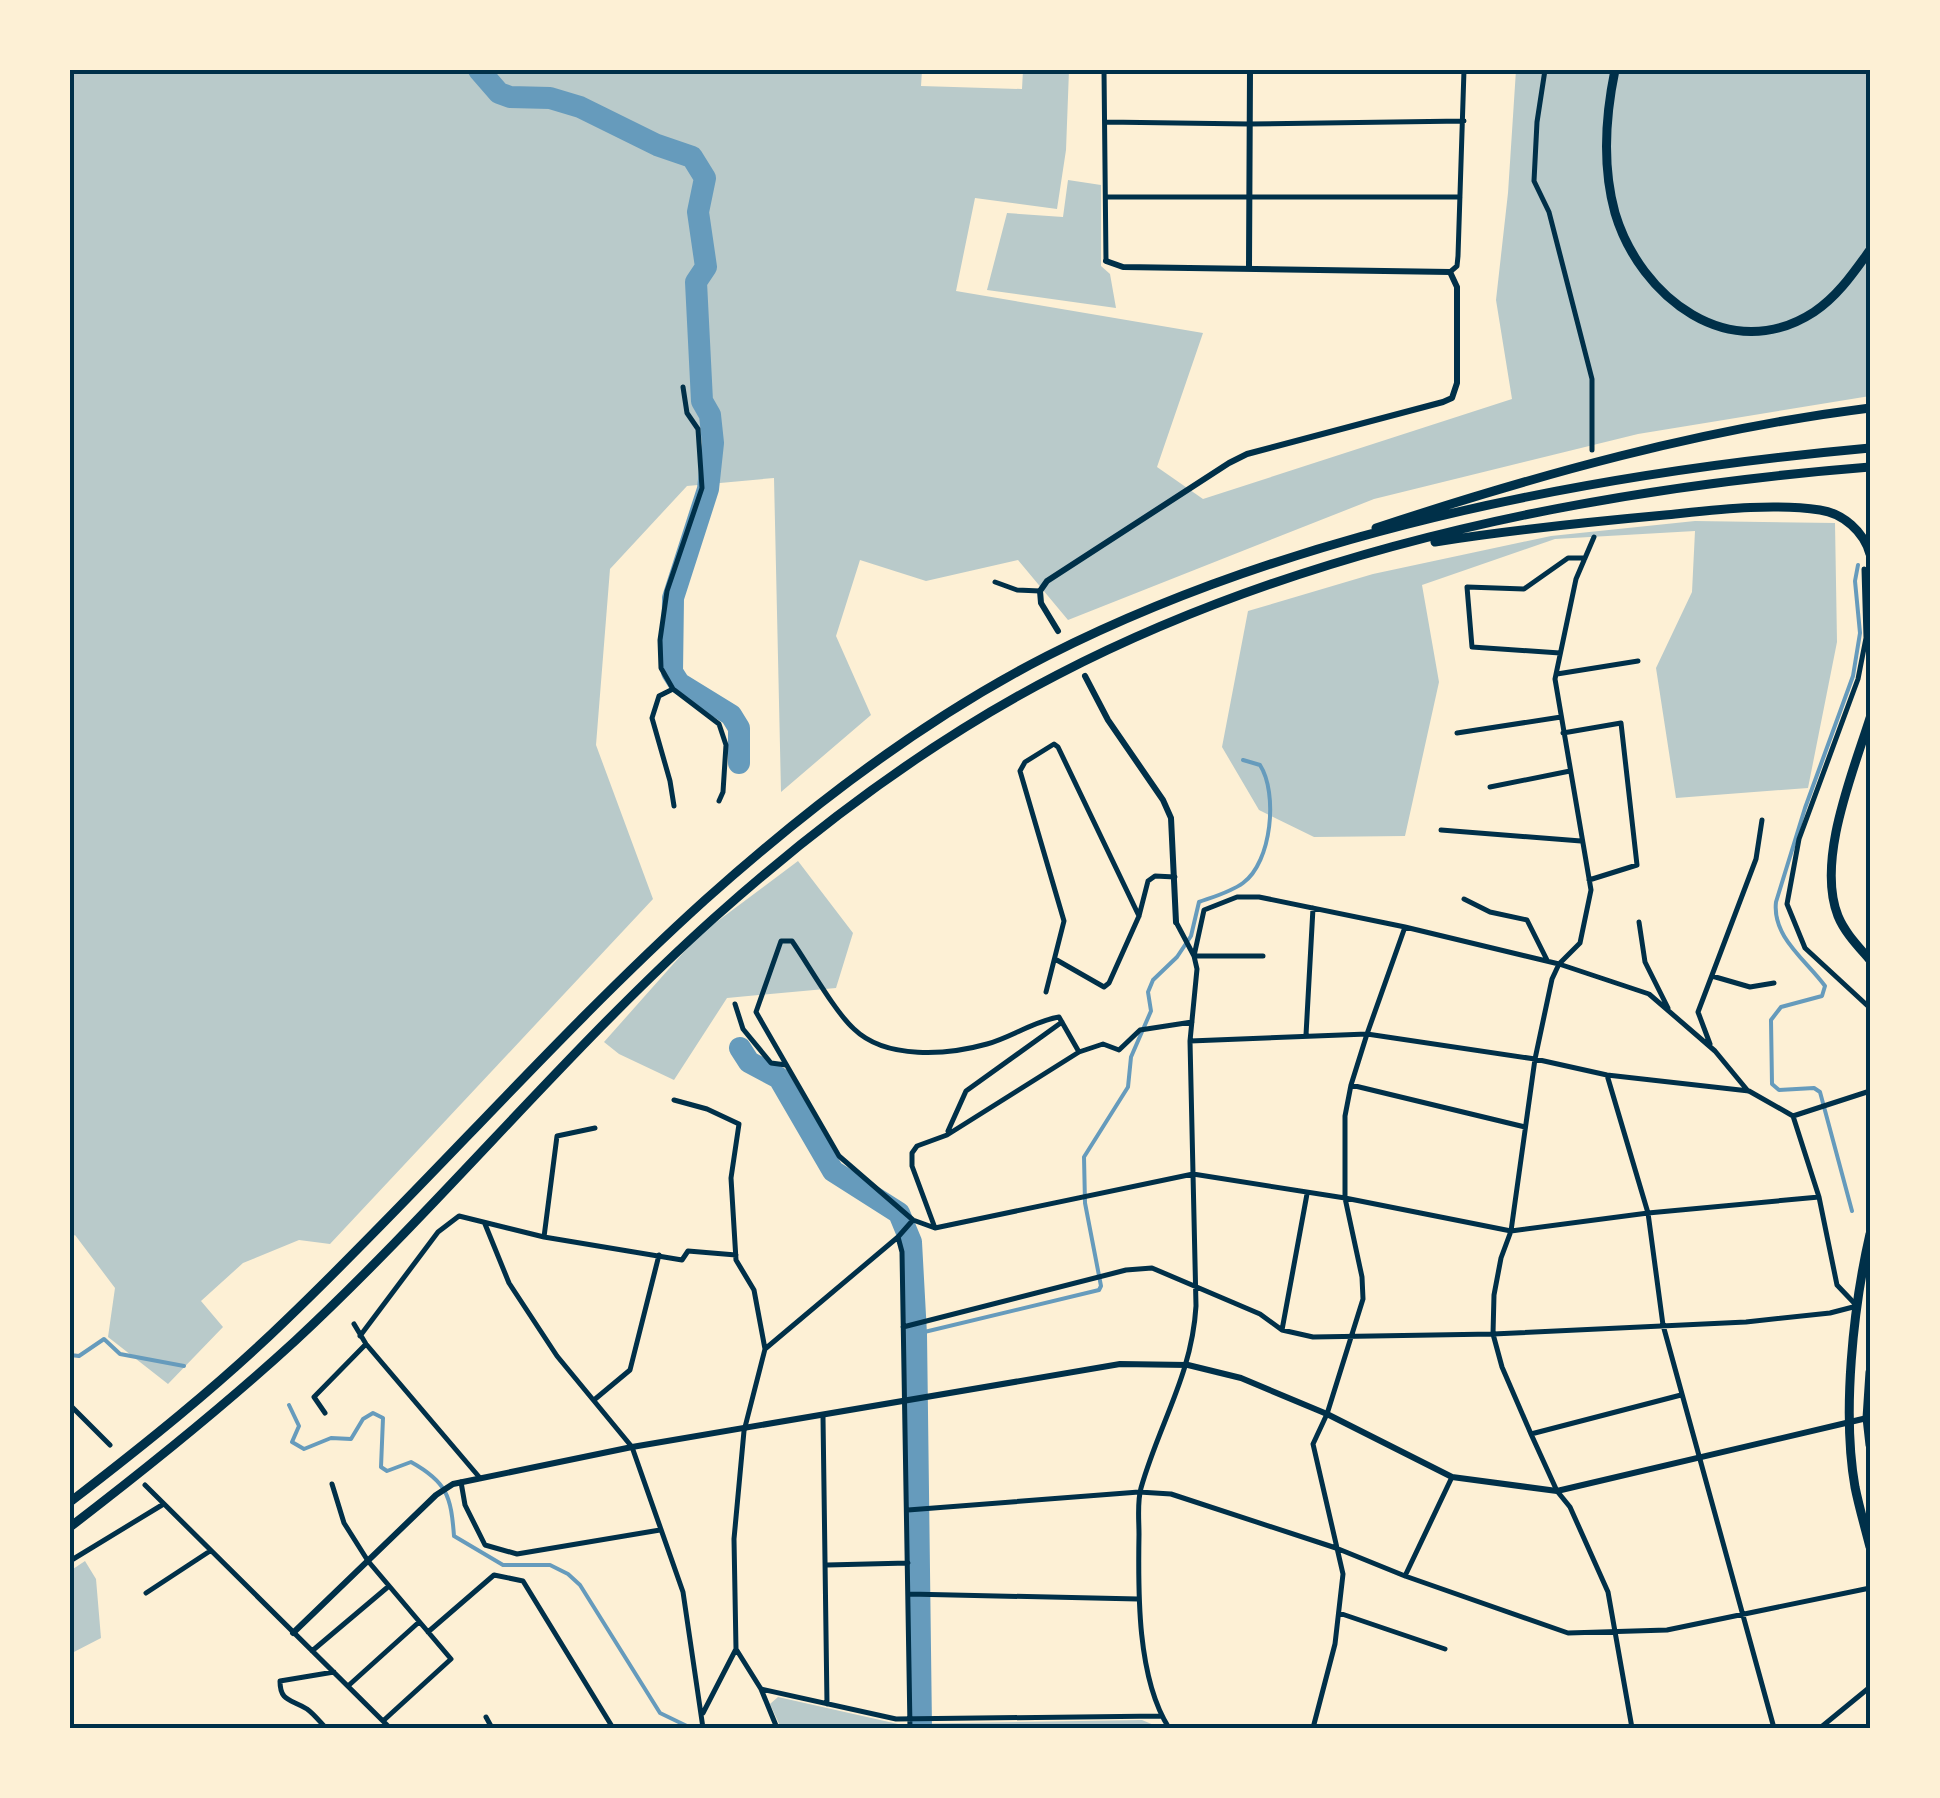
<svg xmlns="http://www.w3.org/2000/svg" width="1940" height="1798" viewBox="0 0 1940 1798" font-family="Signika,sans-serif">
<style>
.green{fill:#b9caca}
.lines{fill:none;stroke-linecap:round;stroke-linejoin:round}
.stream{stroke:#669bbc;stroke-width:4}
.river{stroke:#669bbc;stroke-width:22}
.minor{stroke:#003049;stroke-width:5}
.tertiary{stroke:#003049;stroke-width:6}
.trunk{stroke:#003049;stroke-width:9}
.motorway{stroke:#003049;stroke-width:9}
.neatline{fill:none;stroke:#003049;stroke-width:4}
</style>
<rect width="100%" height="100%" fill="#fdf0d5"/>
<!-- green -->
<path class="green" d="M70 70H922L921 86 1022 89 1023 70H1069L1066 150 1057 209 975 198 956 291 1203 333 1157 467 1203 499 1512 399 1496 300 1508 193 1516 70H1870V396L1638 434 1374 499 1068 620 1018 560 926 581 860 560 836 636 871 715 781 792 774 478 687 486 610 569 596 745 653 899 330 1244 299 1240 243 1263 201 1301 223 1327 168 1384 108 1337 115 1288 75 1235 70 1238Z
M1068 180 1101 185V266L1110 274 1116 308 987 290 1007 213 1063 217Z
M1695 521 1835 523 1837 642 1808 788 1676 798 1656 668 1692 592 1695 531 1555 539 1422 585 1439 682 1405 836 1314 837 1259 810 1222 747 1248 611 1373 574 1551 536Z
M798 861 853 933 836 988 727 998 674 1080 619 1054 604 1042 699 935Z
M85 1561 96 1579 101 1638 70 1654V1571Z
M778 1697 898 1724 1142 1720 1161 1728H781L770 1704Z"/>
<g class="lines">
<!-- stream -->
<path class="stream" d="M1852 1211 1820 1092 1814 1088 1779 1090 1772 1084 1771 1020 1781 1007 1822 996 1825 986C1806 960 1772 937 1776 902L1805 808 1853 676 1860 633 1855 581 1858 565
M916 1334 1099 1290 1101 1286 1085 1203 1084 1157 1128 1087 1131 1057 1151 1011 1148 992 1153 980 1177 957 1191 936 1199 902C1213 897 1231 892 1243 883 1272 862 1278 793 1260 765L1243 760
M70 1355 79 1356 104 1339 120 1354 184 1366
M289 1405 299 1426 292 1442 304 1449 331 1438 351 1439 363 1419 373 1413 383 1418 381 1467 387 1471 411 1462C447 1482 451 1496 454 1536L503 1565H550L568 1574 580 1585 660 1713 691 1728"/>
<!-- river -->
<path class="river" d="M479 70 499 93 510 97 550 98 580 107 657 145 692 157 705 178 698 212 706 267 696 282 702 401 710 415 713 443 708 489 673 598 672 672 679 683 731 715 739 728V763
M740 1048 749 1062 779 1078 833 1171 899 1213 911 1242 916 1334 921 1728"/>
<!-- minor -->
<path class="minor" d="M1104 70 1106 261
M1545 70 1537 122 1534 181 1549 212 1592 379V450
M1105 122 1249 124 1464 121
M1106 197H1460
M1450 272 1457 266 1458 256 1464 70
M683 387 687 413 698 429 702 488 667 591 660 640 661 668 673 689 719 724 726 745 723 792 719 801
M1594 537 1576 579 1555 679 1591 890 1580 943 1559 964 1552 979 1535 1059 1511 1231 1501 1258 1494 1295 1493 1334 1502 1367 1531 1434 1557 1491 1570 1507 1608 1592 1632 1728
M1864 569 1866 638 1858 679 1799 839 1787 904 1805 948 1870 1008
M995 582 1017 590 1040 591
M1560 653 1472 647 1467 587 1524 589 1568 558H1585
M1557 674 1638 661
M673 689 659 696 652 718 670 781 674 806
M1457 733 1561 717
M1563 733 1621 723 1637 865 1589 880
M1490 787 1570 771
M1441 830 1581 841
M1464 899 1490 912 1527 920 1547 960
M1639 922 1645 962 1668 1008
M1194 956 1204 910 1237 897H1259L1405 927 1559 964 1649 994 1715 1051 1748 1091
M1194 956H1263
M1055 959 1104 987 1109 983 1139 916 1148 881 1155 876 1175 877
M1712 976 1750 987 1774 983
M1046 992 1064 921 1020 771 1025 762 1054 744 1058 747 1139 916
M735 1004 743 1029 771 1063 786 1065
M1306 1035 1313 908
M1710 1044 1698 1012 1756 859 1762 820
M1079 1052 1059 1017C1034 1021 1012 1037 987 1044 948 1055 886 1060 854 1029 835 1012 808 964 792 941H781L756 1012 839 1156 913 1220 935 1228 1193 1174 1345 1198 1511 1231 1648 1213 1819 1197
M1607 1075 1648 1213 1663 1325 1774 1728
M1351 1085 1525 1127
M674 1100 707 1109 739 1124 731 1178 736 1260 754 1290 765 1349 744 1431 734 1539 736 1649 703 1713
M1793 1116 1870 1091
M948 1131 966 1091 1062 1022
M485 1224 509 1283 557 1356 632 1447 683 1592 703 1728
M935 1228 912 1166V1153L917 1146 947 1135 1079 1052 1103 1044 1119 1050 1140 1030 1192 1022
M544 1237 557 1136 595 1128
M898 1237 902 1252 910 1728
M354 1324 366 1344 480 1478
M903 1327 1126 1270 1152 1268 1260 1314 1282 1330 1313 1337 1493 1334 1746 1322 1830 1313 1857 1306 1837 1285 1819 1197 1793 1116 1749 1091 1607 1075 1535 1059 1367 1034 1190 1041
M1282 1330 1307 1194
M360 1336 438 1232 459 1216 544 1237 682 1260 688 1251 736 1255
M765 1349 898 1237 913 1220
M594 1400 630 1370 659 1255
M70 1405 110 1445
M325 1413 314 1397 366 1344
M823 1417 827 1704
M1531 1434 1681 1395
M461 1482 465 1505 485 1545 517 1554 660 1530
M332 1484 344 1523 368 1561 451 1659 383 1721
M145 1485 390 1728
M908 1510 1139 1492 1171 1494 1336 1548 1405 1576 1568 1633 1667 1630 1870 1588
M70 1561 162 1505
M827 1565 908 1563
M1405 1576 1452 1477
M146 1593 210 1551
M909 1594 1138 1599
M1339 1613 1445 1649
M428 1632 494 1575 523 1581 613 1728
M736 1649 761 1689 777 1728
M312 1651 389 1586
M348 1686 419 1622
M761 1689 896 1719 1161 1716
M486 1717 492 1728
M326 1728C320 1722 314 1714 307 1709 291 1699 280 1702 280 1681L334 1672
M1169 1728C1137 1678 1138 1592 1139 1534 1139 1519 1137 1502 1141 1488 1159 1424 1192 1375 1196 1306L1190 1041 1197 969 1194 956 1176 922
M1313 1728 1335 1644 1343 1574 1313 1444 1327 1414 1363 1299 1362 1277 1345 1198V1116L1351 1085 1367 1034 1405 927
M1820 1728 1870 1687"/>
<!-- tertiary -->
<path class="tertiary" d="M1249 268 1250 70
M1058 631 1041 603 1040 591 1047 581 1229 463 1247 454 1443 402 1452 398 1457 383V287L1450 272 1123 267 1106 261
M1085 676 1108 720 1163 800 1171 818 1176 922
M293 1633 436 1495 453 1484 632 1447 1120 1364 1188 1365 1241 1378 1327 1414 1452 1477 1557 1491 1867 1418"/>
<!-- trunk -->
<path class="trunk" d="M1615 70C1605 118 1602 166 1615 213 1640 297 1730 367 1814 312 1838 296 1854 272 1870 250
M1870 1234C1853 1308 1842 1413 1855 1487 1859 1507 1865 1527 1870 1547
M1870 1372 1867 1418 1870 1445"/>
<!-- motorway -->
<path class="motorway" d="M1376 528C1537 475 1701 429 1870 408
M1435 542C1511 530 1588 522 1665 515 1715 510 1770 503 1820 510 1843 513 1864 532 1870 554
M1870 718C1853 772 1816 861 1838 916 1845 933 1858 946 1870 960
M70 1502C144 1445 218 1386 285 1321 428 1184 558 1033 705 900 809 807 922 720 1047 656 1295 530 1595 473 1870 448
M70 1527C147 1468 223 1407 295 1341 440 1206 566 1051 714 918 818 825 933 739 1057 675 1306 546 1593 489 1870 467"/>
</g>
<!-- border -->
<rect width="1940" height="1798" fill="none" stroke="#fdf0d5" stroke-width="145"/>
<rect x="72" y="72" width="1796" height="1654" class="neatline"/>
</svg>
